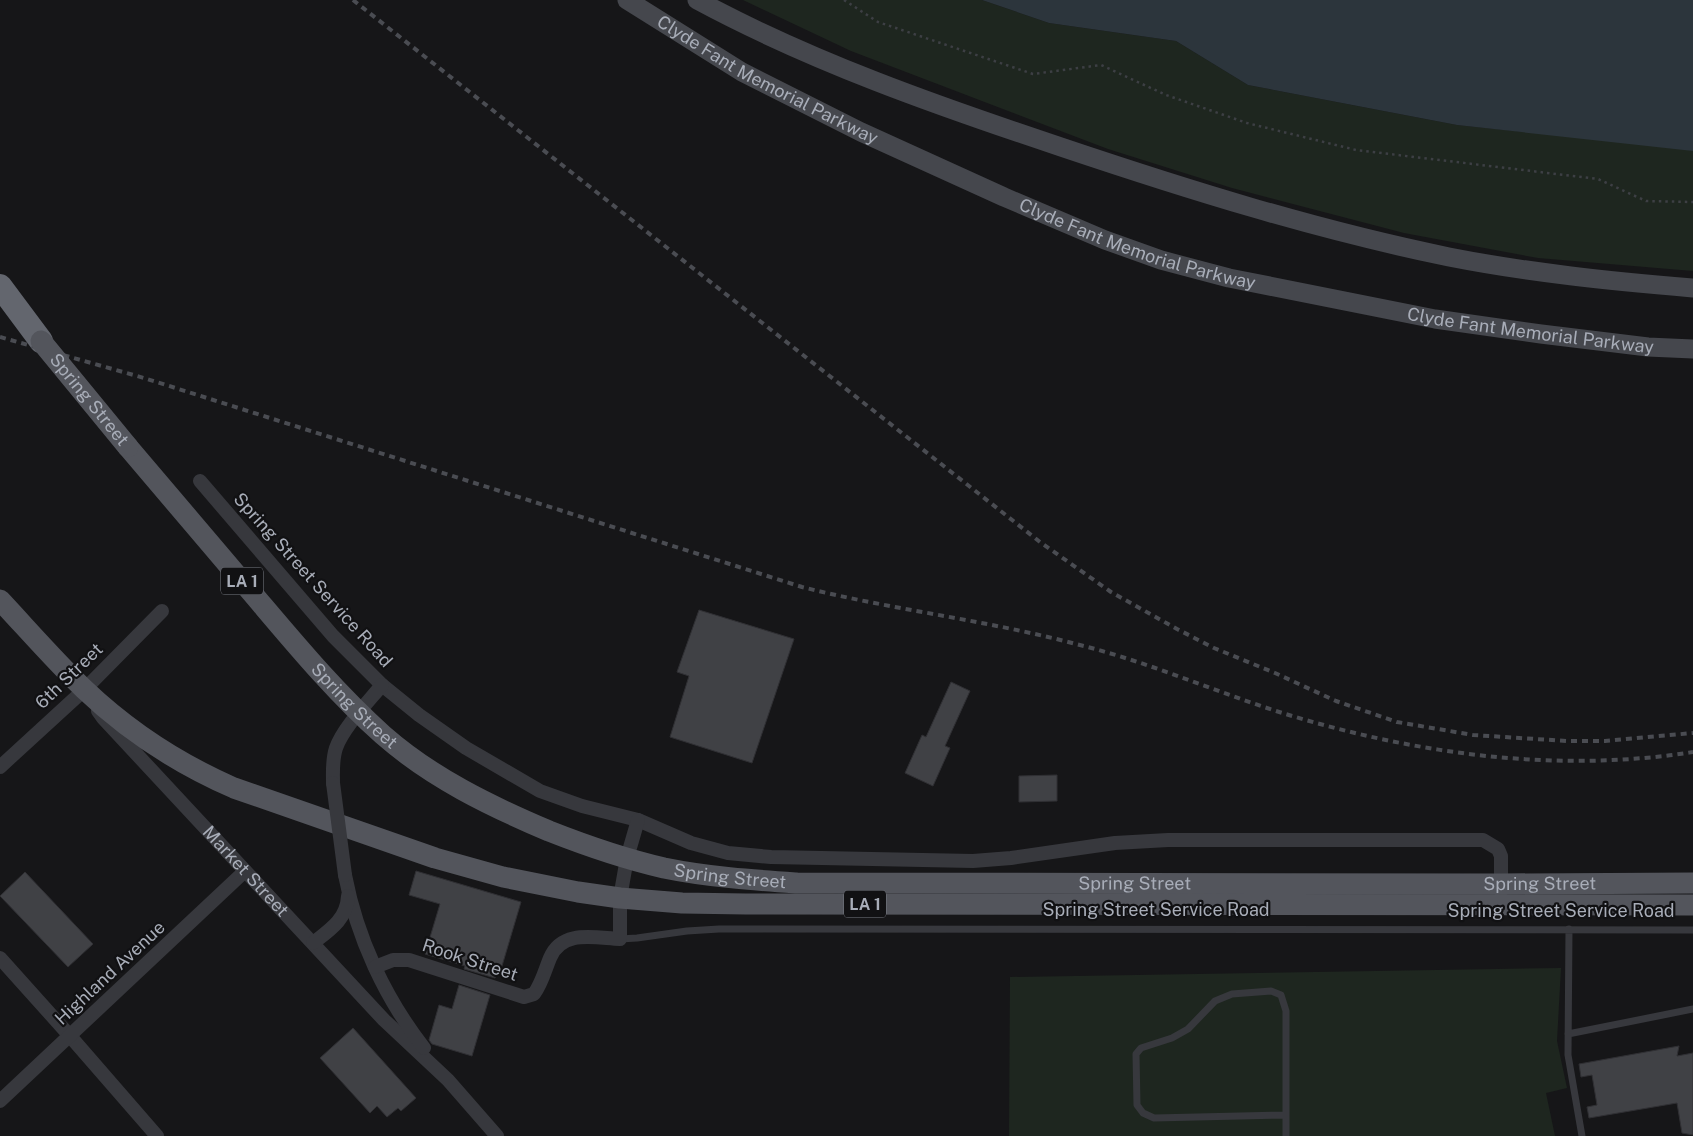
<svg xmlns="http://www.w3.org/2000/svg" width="1693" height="1136" viewBox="0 0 1693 1136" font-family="'Public Sans',sans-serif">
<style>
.green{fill:#1e261f}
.water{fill:#2c353c}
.building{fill:#404145;stroke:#303034}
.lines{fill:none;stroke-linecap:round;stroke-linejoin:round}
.path{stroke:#3d3f44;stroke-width:2.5;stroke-dasharray:2.5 4;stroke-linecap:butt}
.lane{stroke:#37383d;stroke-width:7}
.street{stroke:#37383d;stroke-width:14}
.secondary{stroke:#45474d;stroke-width:19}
.primary{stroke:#53555c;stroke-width:21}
.highway{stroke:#63666e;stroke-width:24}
.rail{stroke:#4a4c52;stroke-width:4;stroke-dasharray:6 5;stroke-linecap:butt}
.street-bridge{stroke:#37383d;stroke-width:14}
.primary-bridge{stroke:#53555c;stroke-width:21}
.labels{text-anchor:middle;stroke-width:4.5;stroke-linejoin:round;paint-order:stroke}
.shield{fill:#111113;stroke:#7b7e86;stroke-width:1}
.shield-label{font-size:16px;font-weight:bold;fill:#a8adb8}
.street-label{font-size:18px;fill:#a8adb8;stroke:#111113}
</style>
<rect width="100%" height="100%" fill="#161618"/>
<!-- green -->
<path class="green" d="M743 0H982L1049 23 1176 41 1248 85 1457 125 1693 149V271L1538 258 1404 233 1232 188 1108 149 851 51Z
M1561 968 1557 1041 1567 1088 1546 1093 1555 1136H1009L1010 977Z"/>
<!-- water -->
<path class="water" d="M982 0H1693V151L1457 125 1248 85 1176 41 1049 23Z"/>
<!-- building -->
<path class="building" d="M699 610 794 639 752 763 670 737 689 676 677 672Z
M951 682 970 691 945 746 950 748 933 786 905 773 922 735 926 737Z
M1057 775V801L1019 802V776Z
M416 871 521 902 499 976 496 975 495 978 464 969 465 966 425 954 440 904 409 895Z
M25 872 93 944 68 967 0 896Z
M459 985 490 995 472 1056 432 1044 429 1040 439 1005 452 1009Z
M353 1028 416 1098 401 1111 398 1108 387 1117 377 1106 370 1113 320 1058Z
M1679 1046 1677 1056 1693 1053V1135L1682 1133 1677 1103 1589 1118 1587 1107 1597 1105 1592 1075 1581 1077 1579 1064Z"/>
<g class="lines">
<!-- path -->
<path class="path" d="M844 0 878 22 1033 74 1101 65 1166 95 1247 123 1356 150 1598 179 1646 201 1693 202"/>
<!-- lane -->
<path class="lane" d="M1569 929 1568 1055 1582 1136
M620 939 637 938 687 931 719 929 1693 930
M1568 1034 1693 1009
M1286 1115 1154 1118 1143 1113 1137 1105 1136 1054 1141 1048 1172 1038 1188 1029 1215 1001 1232 994 1271 991 1281 995 1286 1011V1136"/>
<!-- street -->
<g class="street">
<path d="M200 481 333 636 382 685 419 715 466 748 540 791 582 806 638 820 691 843 728 853 771 857 973 861 1011 858 1115 843 1168 840H1483L1498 849 1501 856V891"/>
<path id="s1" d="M98 711 103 718 384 1020 448 1080 497 1136"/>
<path d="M0 767 84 690 162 611"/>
<path d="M333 783C333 771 332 760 336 748 343 728 368 702 382 685"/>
<path d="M345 875C357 938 385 998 424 1048"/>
<path d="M313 943C330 930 347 919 348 896"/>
<path d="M0 958 70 1036 157 1136"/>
<path d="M375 967 393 960H409L524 997 534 994C542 983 545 970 550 958 562 929 595 938 620 939V898L627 858 638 820"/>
<path d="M0 1101 245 871"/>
</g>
<!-- secondary -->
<g class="secondary">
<path id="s2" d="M627 0 742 72 861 132 1004 197 1105 240 1161 260 1229 278 1435 319 1541 334 1648 347 1693 349"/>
<path d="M697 0C812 62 938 106 1061 147 1189 190 1317 230 1449 257 1530 273 1611 281 1693 288"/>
</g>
<!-- primary -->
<g class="primary">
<path id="s3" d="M128 447C171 498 215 549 258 600 297 646 337 694 383 735 432 778 490 806 549 831 587 846 625 859 664 868 708 877 753 880 797 883L1501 884 1693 883"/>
<path d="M0 600C28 630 55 661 84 689 127 730 179 764 234 788L435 858 503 877 578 892 620 898 682 903 746 904 1693 905"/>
</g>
<!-- highway -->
<path class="highway" d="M0 286 41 341"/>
<!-- rail -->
<path class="rail" d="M353 0 1040 542 1111 592 1177 629 1214 648 1275 673 1336 701 1397 722 1473 735 1567 741H1605L1693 733
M0 337 144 378 802 587C893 610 986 620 1076 644 1145 661 1209 689 1276 711 1409 753 1554 774 1693 752"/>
<!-- street-bridge -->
<path class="street-bridge" d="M333 783 345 875"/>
<!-- primary-bridge -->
<path class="primary-bridge" id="s4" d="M41 341 128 447"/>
</g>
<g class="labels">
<!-- shield labels -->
<g class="shield">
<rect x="221" y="567.5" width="42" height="27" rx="4"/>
<rect x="844" y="890.5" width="42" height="27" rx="4"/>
</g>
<g class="shield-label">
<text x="242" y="587">LA 1</text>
<text x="865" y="910">LA 1</text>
</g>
<!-- street labels -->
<g class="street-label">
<text dy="6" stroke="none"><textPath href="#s2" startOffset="162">Clyde Fant Memorial Parkway</textPath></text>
<text dy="6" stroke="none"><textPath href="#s2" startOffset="568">Clyde Fant Memorial Parkway</textPath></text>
<text dy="6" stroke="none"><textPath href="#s2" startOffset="972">Clyde Fant Memorial Parkway</textPath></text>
<text dy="6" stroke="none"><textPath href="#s4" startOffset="76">Spring Street</textPath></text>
<text transform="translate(313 580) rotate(48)" y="6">Spring Street Service Road</text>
<text transform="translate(69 676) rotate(-44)" y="6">6th Street</text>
<text dy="6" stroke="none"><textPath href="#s3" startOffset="344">Spring Street</textPath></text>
<text dy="6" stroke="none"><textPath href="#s1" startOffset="218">Market Street</textPath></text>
<text dy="6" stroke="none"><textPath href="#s3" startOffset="765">Spring Street</textPath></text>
<text dy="6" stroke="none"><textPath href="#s3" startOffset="1170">Spring Street</textPath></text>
<text dy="6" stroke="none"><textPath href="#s3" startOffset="1575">Spring Street</textPath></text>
<text x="1156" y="916">Spring Street Service Road</text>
<text x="1561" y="917">Spring Street Service Road</text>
<text transform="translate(470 960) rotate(18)" y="6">Rook Street</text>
<text transform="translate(110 973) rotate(-43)" y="6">Highland Avenue</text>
</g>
</g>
</svg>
